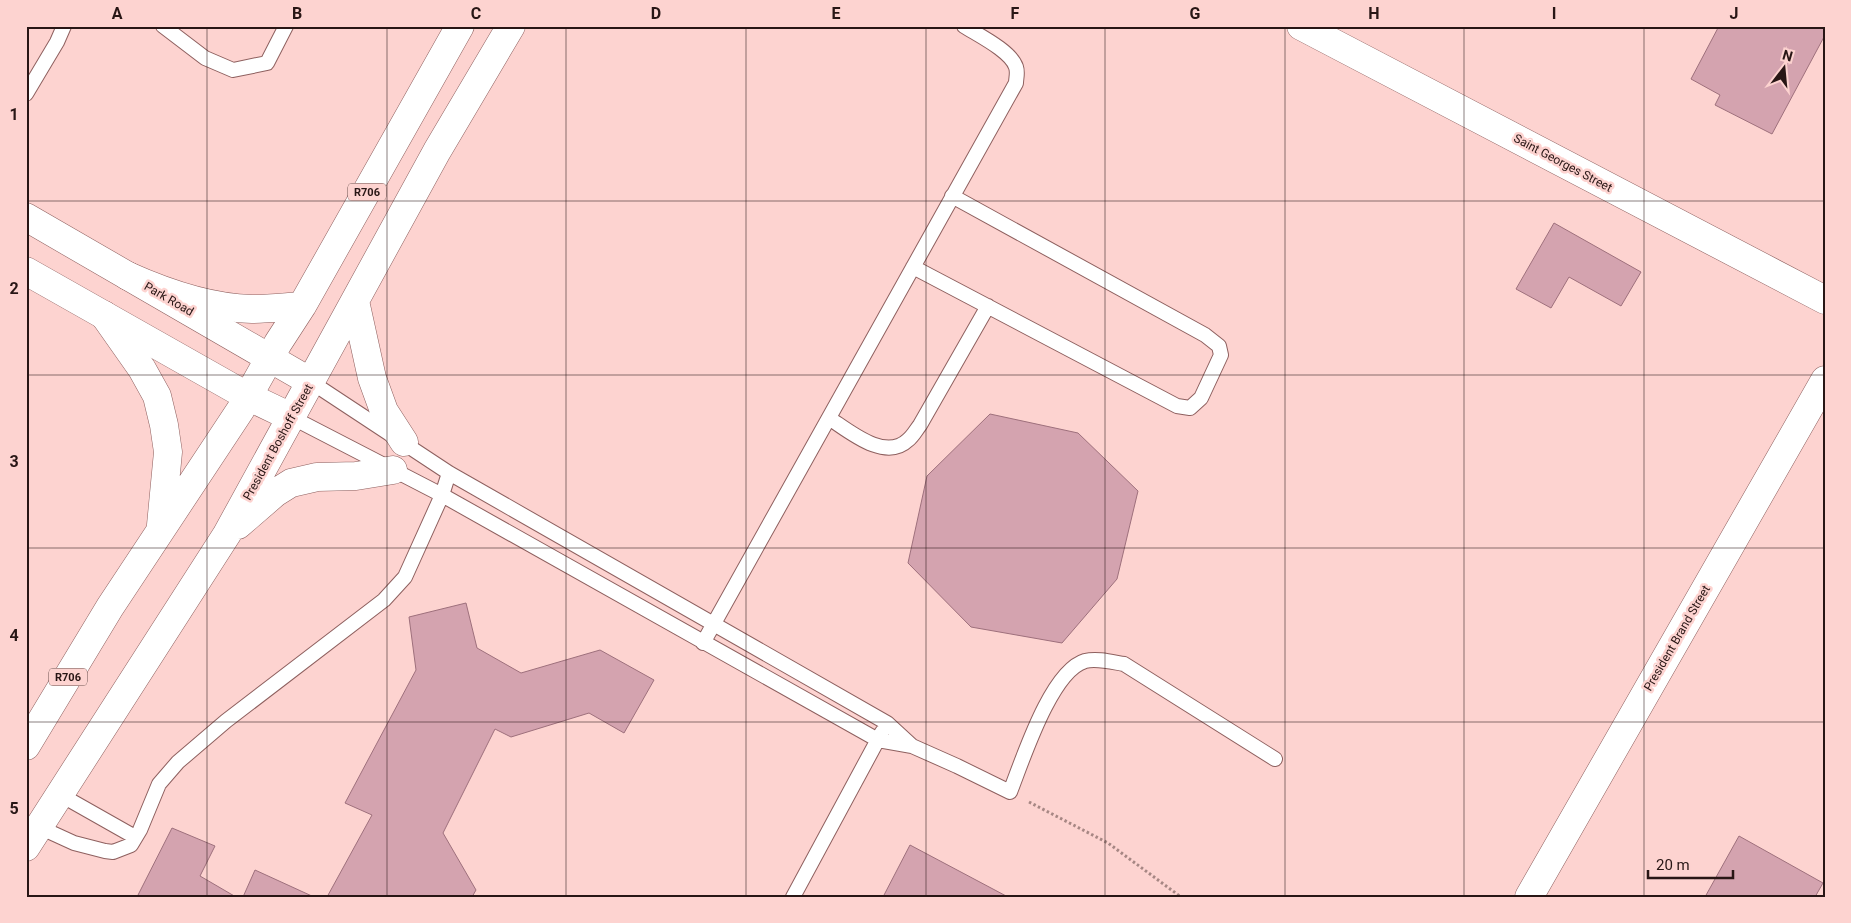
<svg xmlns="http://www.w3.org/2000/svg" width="1851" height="923" viewBox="0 0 1851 923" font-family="Roboto,sans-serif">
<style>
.building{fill:#d4a3af;stroke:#9e707c}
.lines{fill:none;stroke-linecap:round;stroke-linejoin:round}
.lane-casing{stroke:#8e605f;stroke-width:16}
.street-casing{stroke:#8e605f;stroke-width:29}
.secondary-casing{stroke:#8e605f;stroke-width:29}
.primary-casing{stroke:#8e605f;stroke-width:29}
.path{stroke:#a78784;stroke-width:3;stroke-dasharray:2.5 2.5;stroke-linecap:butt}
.lane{stroke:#fff;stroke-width:14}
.street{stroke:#fff;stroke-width:28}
.secondary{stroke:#fff;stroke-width:28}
.primary{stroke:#fff;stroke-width:28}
.grid{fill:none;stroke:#281615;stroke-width:1;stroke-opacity:0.55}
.labels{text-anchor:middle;stroke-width:5;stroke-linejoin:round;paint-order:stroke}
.shield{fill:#fdd3d0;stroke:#684f4d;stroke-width:1}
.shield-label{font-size:11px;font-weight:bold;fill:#281615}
.street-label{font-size:12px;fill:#281615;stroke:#fdd3d0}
.neatline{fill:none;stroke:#281615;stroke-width:2}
.grid-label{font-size:16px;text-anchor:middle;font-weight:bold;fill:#281615}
</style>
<rect width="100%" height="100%" fill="#fdd3d0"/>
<!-- building -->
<path class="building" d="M1719 26H1825V35L1772 134 1715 105 1720 95 1691 79Z
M1554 223 1641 272 1621 306 1569 277 1551 308 1516 289Z
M990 414 1078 433 1138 491 1117 579 1062 643 971 627 908 563 927 476Z
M466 603 477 648 521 673 600 650 654 680 624 733 589 713 511 737 495 729 443 833 476 890 472 897H327L372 815 345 803 416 670 409 617Z
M172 828 215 846 200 876 236 897H137Z
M1739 836 1823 883 1815 897H1705Z
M910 845 1008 897H883Z
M255 870 314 897H243Z"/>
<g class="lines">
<defs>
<path id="lane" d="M163 26 205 58 233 70 267 63 286 26
M26 94 57 42 64 26
M913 267 1177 406 1190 408 1201 398 1221 355 1219 346 1205 335 952 196
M311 382 449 473 887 723 912 746
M291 417 442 495 878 740 912 746 957 766 1010 792C1023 759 1051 671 1085 661 1097 658 1112 662 1124 664L1275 759
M829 418C849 431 885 462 908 440 913 436 916 430 920 425L988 306
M703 643 1016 83C1016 78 1018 73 1016 67 1011 51 978 35 964 26
M59 794 135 837
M39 827 74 843 105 851 113 852 131 845 140 830 159 784 178 762 226 721 384 600 405 577 442 495 449 473
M793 897 882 732"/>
<path id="street" d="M1529 897 1825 380"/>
<path id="secondary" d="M1301 26 1825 300
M26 217 311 382
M26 271 247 396 291 417"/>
<path id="primary" d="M128 276C166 293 209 308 252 309 268 309 286 307 302 306
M355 301 372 378 384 411 404 442
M104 315 142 369 157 396 164 425 168 452 161 525
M238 525 275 493 291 483 317 477 356 476 393 470
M26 746 110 607 241 409 278 343 302 306 460 26
M26 847 227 534 437 151 511 26"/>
</defs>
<!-- lane casing -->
<use href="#lane" class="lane-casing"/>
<!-- street casing -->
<use href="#street" class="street-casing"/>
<!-- secondary casing -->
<use href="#secondary" class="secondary-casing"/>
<!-- primary casing -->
<use href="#primary" class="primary-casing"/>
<!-- path -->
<path class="path" d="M1029 802 1108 843 1181 897"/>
<!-- lane -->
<use href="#lane" class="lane"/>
<!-- street -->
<use href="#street" class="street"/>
<!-- secondary -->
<use href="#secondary" class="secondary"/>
<!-- primary -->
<use href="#primary" class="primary"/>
</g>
<!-- grid -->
<path class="grid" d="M207 26V897M387 26V897M566 26V897M746 26V897M926 26V897M1105 26V897M1285 26V897M1464 26V897M1644 26V897M26 201H1825M26 375H1825M26 548H1825M26 722H1825"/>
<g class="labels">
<!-- shield labels -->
<g class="shield">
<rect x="348" y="183.5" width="38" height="17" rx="4"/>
<rect x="49" y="668.5" width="38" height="17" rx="4"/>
</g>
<g class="shield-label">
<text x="367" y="196">R706</text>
<text x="68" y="681">R706</text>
</g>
<!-- street labels -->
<g class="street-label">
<text transform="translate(1563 163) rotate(28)" y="4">Saint Georges Street</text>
<text transform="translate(169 299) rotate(30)" y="4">Park Road</text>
<text transform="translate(278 442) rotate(-61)" y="4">President Boshoff Street</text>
<text transform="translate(1677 638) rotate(-60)" y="4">President Brand Street</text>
</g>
</g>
<!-- border -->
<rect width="1851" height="923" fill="none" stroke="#fdd3d0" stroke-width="55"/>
<!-- north arrow -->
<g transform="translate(1784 68) rotate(16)" stroke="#fdd3d0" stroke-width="4" paint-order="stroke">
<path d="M0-4L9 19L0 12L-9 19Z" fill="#281615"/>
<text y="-8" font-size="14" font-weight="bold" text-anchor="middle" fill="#281615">N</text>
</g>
<!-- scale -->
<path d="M1648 870v8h85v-8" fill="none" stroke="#281615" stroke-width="2.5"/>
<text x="1656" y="870" font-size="15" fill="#281615" stroke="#fdd3d0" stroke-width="4" paint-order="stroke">20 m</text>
<rect x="28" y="28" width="1796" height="868" class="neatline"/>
<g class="grid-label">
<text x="117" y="19">A</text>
<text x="297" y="19">B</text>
<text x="476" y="19">C</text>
<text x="656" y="19">D</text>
<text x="836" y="19">E</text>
<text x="1015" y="19">F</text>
<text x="1195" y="19">G</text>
<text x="1374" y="19">H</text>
<text x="1554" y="19">I</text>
<text x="1734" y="19">J</text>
<text x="14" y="120">1</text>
<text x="14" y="294">2</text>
<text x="14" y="467">3</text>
<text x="14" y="641">4</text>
<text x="14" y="814">5</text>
</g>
</svg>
